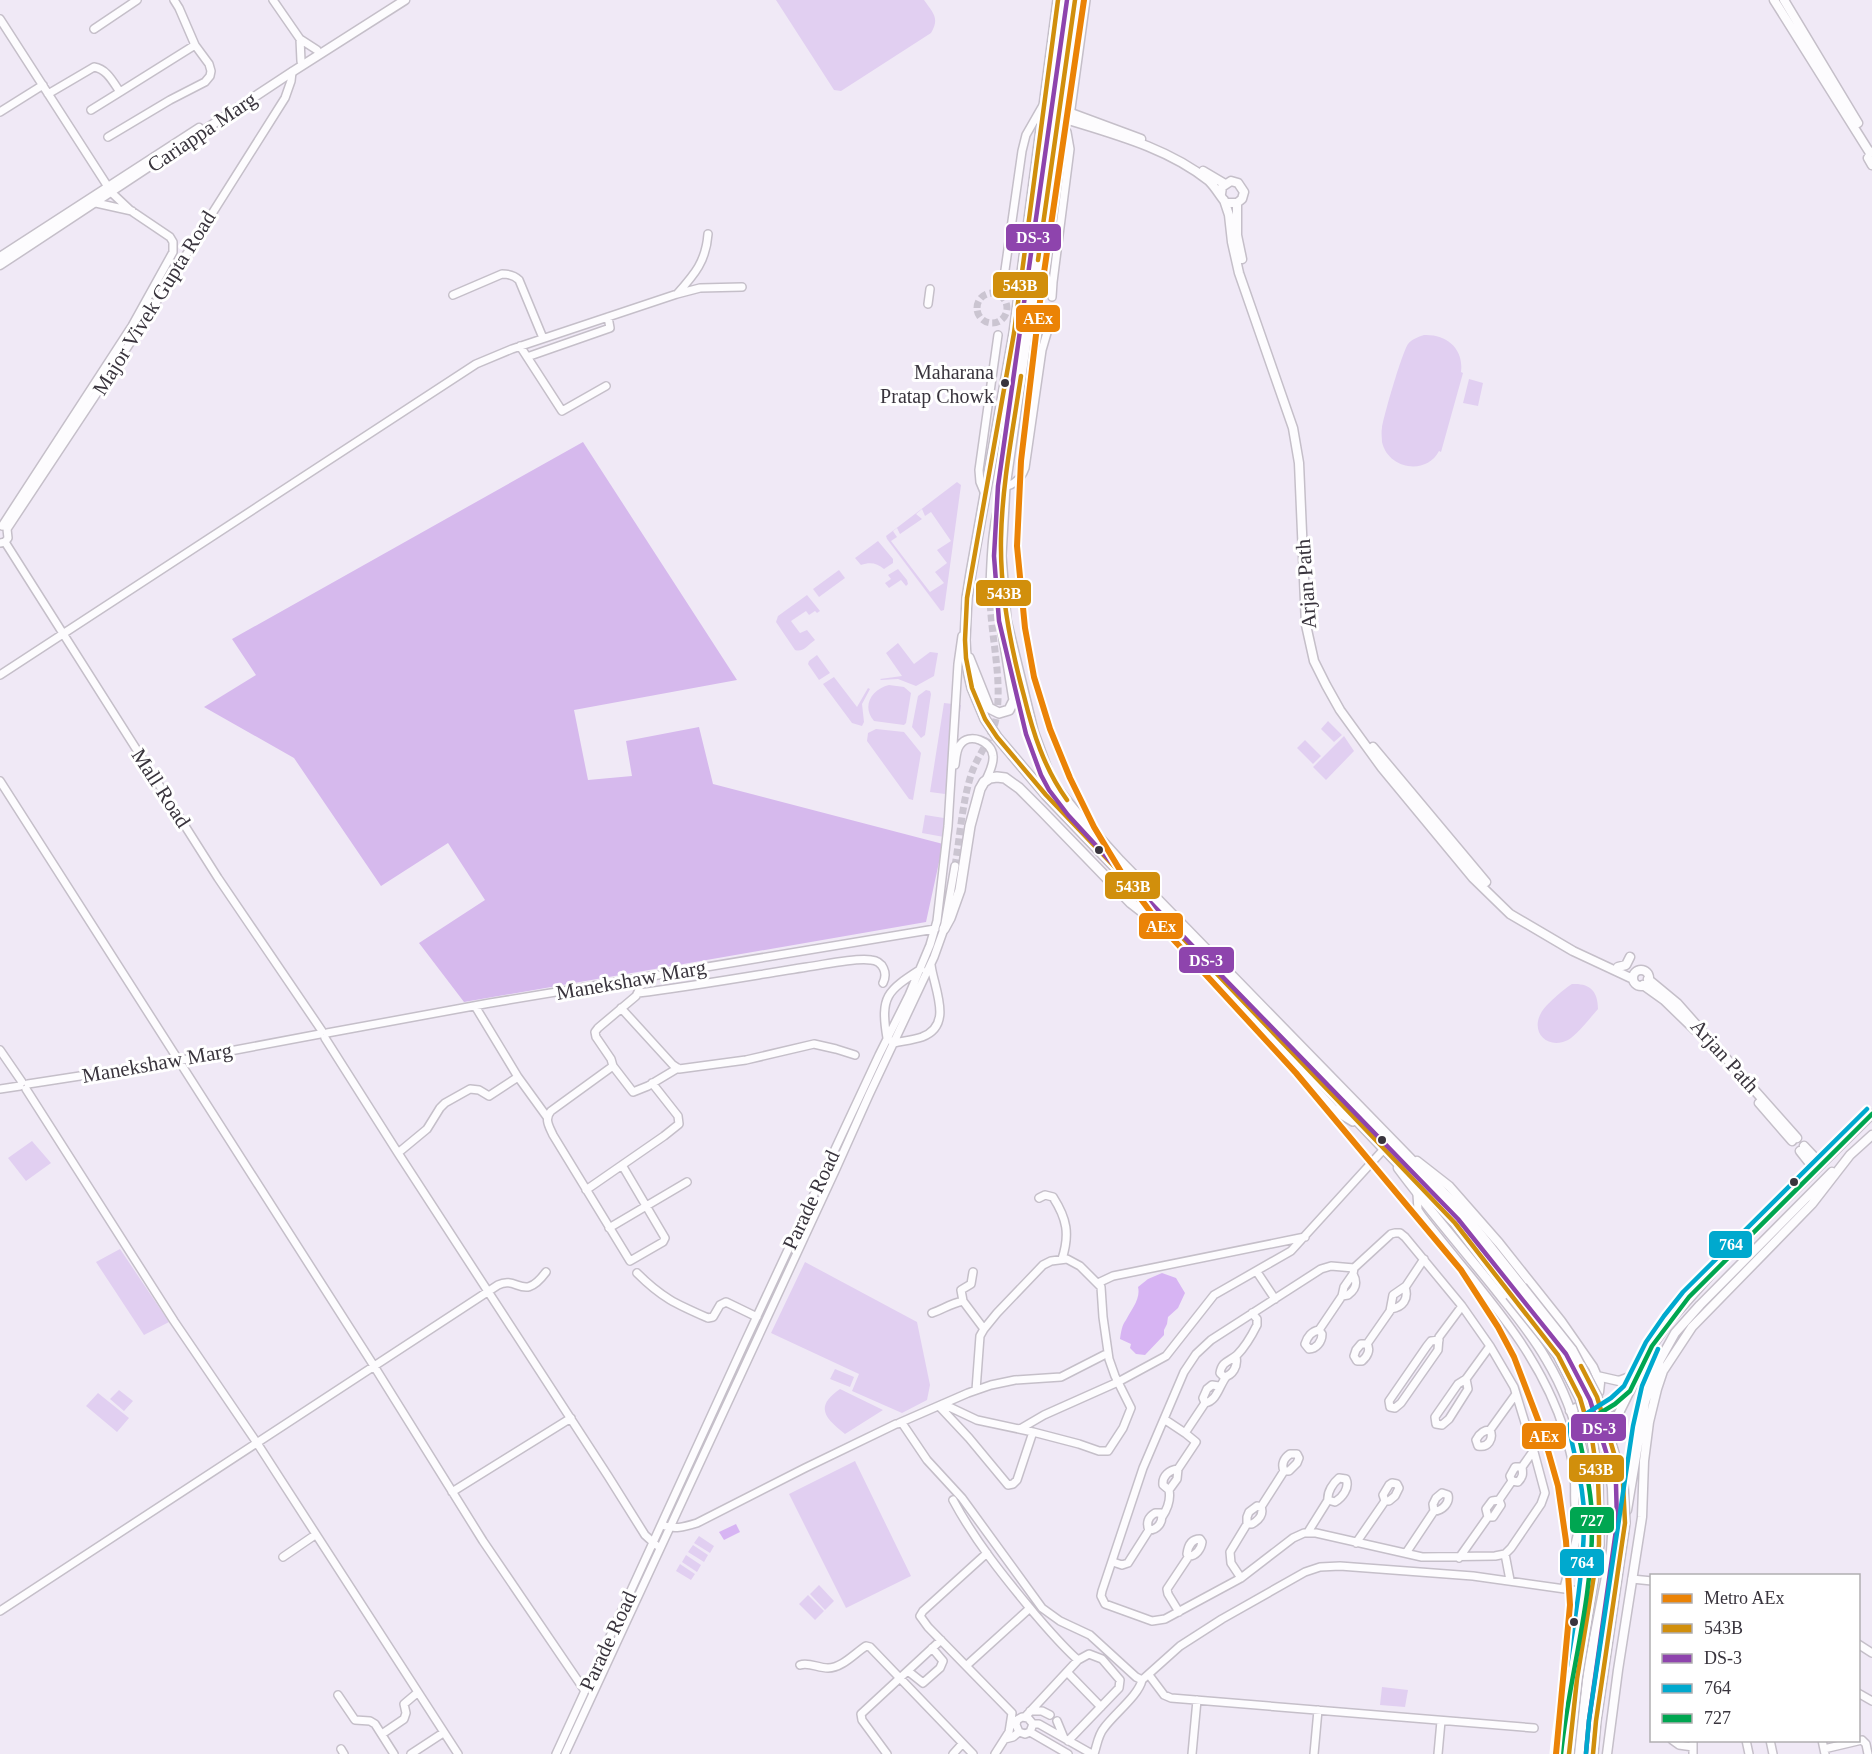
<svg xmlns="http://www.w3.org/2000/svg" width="1872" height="1754" viewBox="0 0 1872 1754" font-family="Georgia,serif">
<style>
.green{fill:#e1cff1;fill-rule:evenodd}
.forest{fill:#d6b9ed}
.water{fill:#d7b4f3}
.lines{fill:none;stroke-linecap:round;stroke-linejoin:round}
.minor-tunnel{stroke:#cbc5d1;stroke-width:7;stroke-dasharray:7 3.5;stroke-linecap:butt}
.minor-casing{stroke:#c5bfc9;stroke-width:10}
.major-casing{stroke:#c5bfc9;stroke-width:11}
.highway-casing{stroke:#c5bfc9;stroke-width:12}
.minor{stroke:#fdfcfe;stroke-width:7}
.major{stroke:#fdfcfe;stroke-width:8}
.highway{stroke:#fdfcfe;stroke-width:9}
.highway-bridge-casing{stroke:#c5bfc9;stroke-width:12;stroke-linecap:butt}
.highway-bridge{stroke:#fdfcfe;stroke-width:9}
.bus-1-casing{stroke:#fff;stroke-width:9}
.bus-2-casing{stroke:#fff;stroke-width:9}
.bus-3-casing{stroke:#fff;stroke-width:9}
.bus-4-casing{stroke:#fff;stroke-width:9}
.bus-1{stroke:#d18f0c;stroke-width:4.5}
.bus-2{stroke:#8e44ad;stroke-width:4.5}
.bus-3{stroke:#00a9ce;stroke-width:4.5}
.bus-4{stroke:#00a651;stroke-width:4.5}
.metro-1-casing{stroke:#fff;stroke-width:10}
.metro-1{stroke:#eb8306;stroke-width:6}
.bus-dot{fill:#39343d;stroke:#fff;stroke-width:2}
.labels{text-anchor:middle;stroke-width:6;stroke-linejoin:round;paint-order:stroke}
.bus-label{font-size:20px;fill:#39343d;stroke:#fff;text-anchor:end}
.street-label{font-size:21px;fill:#39343d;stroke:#fff}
.line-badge{stroke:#fff;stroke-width:2}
.badge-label{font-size:16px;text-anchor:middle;font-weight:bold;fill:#fff}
</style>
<rect width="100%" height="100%" fill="#f0e9f6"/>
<!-- green -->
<path class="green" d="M776 0H924C933 13 940 18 931 33L841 91 834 90Z
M1424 335C1447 334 1464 349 1461 372L1463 373 1441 452 1439 451C1426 476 1388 469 1382 442 1382 438 1381 432 1382 428 1384 415 1402 353 1408 344 1412 339 1418 337 1424 335Z
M1469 379 1483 383 1478 406 1463 403Z
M957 482 961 485 944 610 941 611 887 539 886 536ZM922 509 925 516 931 512 951 541 937 550 947 563 935 572 944 583 930 592 891 541 897 537 893 531 897 528 900 534 922 519 916 514Z
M878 541 893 559V563L884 569C877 563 870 562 861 565L855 558Z
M898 569 907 580 908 584 906 586 901 580 889 588 885 583 891 579 888 575Z
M839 570 845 578 819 597 813 589Z
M807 595 820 611 817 613 815 611 809 615 806 611 791 621 800 633 807 630 815 640C809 644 803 653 795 650L776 622 778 616Z
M898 643 914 664 930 652 938 653 934 676 916 686 898 679 881 680 880 679 902 676 886 653Z
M817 655 830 673 819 680 808 664 809 661Z
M834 677 857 707 868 688 870 689 862 704 864 722 862 726 852 723 823 684Z
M889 685 904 687 911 693 906 723 904 725 874 721C861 706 872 689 889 685Z
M926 690 930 691 931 694 925 735 921 738 912 727 918 696Z
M944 703 961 705 949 793 945 794 930 792Z
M1328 721 1342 735 1334 742 1321 729Z
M876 729 904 732 921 753 913 800 909 799 867 741 868 733Z
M1344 736 1354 751 1326 780 1313 767Z
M1305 740 1321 756 1313 764 1297 748Z
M925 815 944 818 945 820 944 837 922 833Z
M1572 984C1590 983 1598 991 1598 1009 1590 1018 1577 1035 1568 1040 1548 1050 1530 1033 1541 1013 1545 1005 1564 989 1572 984Z
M32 1141 51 1163 26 1181 8 1158Z
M120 1249 169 1322 144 1335 96 1262Z
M805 1262 917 1322 930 1385 927 1400 902 1413 852 1391 859 1374 771 1333Z
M835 1369 854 1377 850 1387 830 1379Z
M840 1389 883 1410 845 1434C825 1418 814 1407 840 1389Z
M119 1390 133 1401 124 1411 110 1399Z
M98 1393 129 1418 117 1432 86 1406Z
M855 1461 911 1576 846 1608 789 1494Z
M699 1536 714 1546 710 1553 694 1543Z
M693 1545 708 1555 704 1562 688 1552Z
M686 1555 701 1565 697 1572 682 1562Z
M680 1564 695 1574 691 1580 676 1571Z
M819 1585 834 1601 825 1610 810 1594Z
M808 1595 824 1611 815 1620 799 1604Z
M1382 1687 1408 1690 1405 1707 1380 1705Z"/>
<!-- forest -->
<path class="forest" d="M583 442 737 680 574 710 588 780 632 776 626 741 699 727 713 784 943 844 926 922 464 1002 419 943 485 900 448 843 381 886 294 758 204 707 256 675 232 639Z"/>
<!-- water -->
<path class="water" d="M1162 1273 1176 1278 1185 1293 1178 1308 1168 1317 1167 1324 1164 1330V1335L1145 1355 1136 1354 1130 1348 1131 1344 1120 1339C1121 1332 1122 1325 1126 1320 1131 1310 1141 1299 1138 1287L1148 1279Z
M736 1524 740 1532 724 1540 719 1532Z"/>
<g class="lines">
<!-- minor-tunnel -->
<path class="minor-tunnel" d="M977 308a15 15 0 1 1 30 0a15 15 0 1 1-30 0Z
M1013 308 1052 310
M955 866C960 836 962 804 971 775 978 753 995 736 997 712 1002 671 989 630 990 588"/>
<defs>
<path id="minor" d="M273 0 300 39 317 50
M0 19 112 193 130 210 170 237 173 242V252L132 326 2 526
M94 29 137 0
M300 39 301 61
M120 92 195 45 179 8 174 0
M48 94 94 67C107 69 113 82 120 92L91 110
M0 112 43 85
M1070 116 1086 0
M108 137 170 100 205 82 210 76 211 71 209 64 195 45
M96 203 132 211
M1003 284 1022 151 1026 135 1042 107
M677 294C695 274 706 261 708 234
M453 295 502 274C509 274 514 275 519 280L543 338
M1052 297 1053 282 1070 149 1067 132 1059 119
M928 304 930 289
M520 346 562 411 606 386
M527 357 610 328 608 317
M985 494 980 482 979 470 998 335
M7 529 138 331 285 98 291 81 292 72
M5 542 218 878 322 1031
M0 543 5 542 8 538 7 529
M990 588C991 557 992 516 1005 487 1015 484 1022 477 1025 468L1042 350 1051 319
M0 675 476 364 512 349 677 294 700 288 742 287
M955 765C956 759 956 750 960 745 969 732 992 741 993 756 994 764 989 773 986 780
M0 781 374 1366 483 1541 585 1691
M921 969C887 991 880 996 887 1038L894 1043C903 1041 913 1040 922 1037 954 1025 934 989 931 965
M639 978V990L636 996 598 1028 595 1032 596 1037 611 1059 613 1066 633 1092 648 1086 678 1068
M638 993C694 986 750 976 807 967 823 965 856 957 871 960 883 961 888 973 883 983
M475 1006 518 1077 547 1117
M621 1008 673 1065 679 1069 746 1060 814 1044 836 1049 855 1055
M327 1033 490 1003 935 929
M325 1038 398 1153 608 1476 645 1535 656 1545
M0 1050 22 1082
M613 1066 551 1111C544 1119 549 1126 553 1135L630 1261 663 1242 665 1238 622 1165
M28 1084 177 1061 320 1034
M0 1089 20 1086
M26 1089 174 1321 257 1443 458 1754
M398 1153 427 1129 440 1108 445 1103 470 1089 479 1090 489 1096 518 1077
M586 1190 664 1136 679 1124 678 1116 652 1083
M1417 1194 1418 1210 1422 1216C1475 1285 1539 1347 1565 1433 1568 1445 1573 1460 1574 1473 1577 1501 1568 1514 1591 1536
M1039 1198 1045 1195 1053 1197C1067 1219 1070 1234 1062 1259
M609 1228 687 1182
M1395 1233H1400L1405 1237 1462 1306 1490 1346 1514 1387 1534 1452 1545 1493 1541 1504 1511 1548 1505 1554 1495 1556 1422 1557 1316 1533H1304L1293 1538 1241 1578 1165 1619 1152 1621 1105 1604 1101 1596 1102 1591 1143 1468 1184 1372 1196 1354 1211 1340 1321 1269 1331 1266 1354 1268 1391 1234Z
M1257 1272 1275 1299
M637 1273C662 1298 676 1304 708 1318L713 1317 720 1305 726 1302 757 1317
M1098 1283 1113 1276 1305 1237
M1342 1296 1348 1295C1356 1289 1358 1283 1353 1274
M963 1301 984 1329
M1391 1309C1403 1307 1409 1299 1405 1287
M932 1313C944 1309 949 1304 963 1301L961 1290 971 1284 973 1272
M1319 1330 1322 1334C1322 1342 1316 1349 1309 1349L1305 1344C1307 1337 1312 1331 1319 1330L1342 1296 1344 1287 1353 1274 1354 1268
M1439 1340 1431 1341 1427 1346 1389 1401 1390 1407 1395 1408 1401 1403 1438 1350 1439 1337 1462 1306
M1367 1344H1361L1356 1350 1354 1356 1357 1361H1362C1367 1357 1371 1350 1367 1344L1390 1311 1393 1295 1406 1286 1424 1259
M1236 1357C1238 1366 1233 1375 1224 1377L1220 1373C1222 1361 1229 1362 1237 1355 1244 1348 1252 1335 1257 1325V1319L1252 1313
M1466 1379 1468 1389 1449 1419 1442 1425 1436 1424 1435 1417 1458 1384 1466 1379 1490 1346
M1205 1403 1203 1398 1207 1389 1212 1385 1219 1386
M943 1404 977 1420 1033 1432 1079 1444 1099 1451H1108L1123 1428 1131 1408 1115 1376 1109 1359 1103 1317 1101 1287 1080 1266 1067 1259 1051 1261 1043 1265 997 1313 984 1329 980 1336 976 1390
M939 1406 969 1438 1008 1485 1013 1484 1017 1480 1033 1432
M1164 1419 1185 1433 1205 1403C1217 1401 1219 1386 1226 1377
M899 1423 968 1393 991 1385 1015 1380 1061 1377 1108 1353
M1020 1429 1044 1415 1118 1382 1166 1356 1214 1295 1291 1251 1384 1149
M1490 1430C1494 1439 1488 1448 1478 1446L1476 1440C1479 1434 1483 1430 1490 1430L1516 1394
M1512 1481 1518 1482C1523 1477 1523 1474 1522 1467
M1169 1490 1177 1479 1178 1469
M452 1492 571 1418
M953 1500C975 1541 1004 1577 1034 1613 1048 1629 1062 1646 1078 1660L1089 1654 1102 1659 1120 1680 1119 1688 1068 1741
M1162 1517C1168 1508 1171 1500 1169 1490L1163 1485C1162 1476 1169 1470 1178 1469L1196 1442 1185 1433
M1488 1517 1486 1509 1492 1501 1499 1500 1512 1481 1510 1476 1515 1467H1522L1534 1450
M1247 1524H1252C1259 1520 1264 1514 1261 1507L1284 1471C1281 1464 1284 1458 1290 1454H1297L1299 1458 1297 1463 1289 1471H1284
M662 1525C674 1530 684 1527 697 1523L805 1468 896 1424 902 1423 927 1460 962 1498 1042 1608 1060 1621 1090 1635 1136 1677 1142 1680 1180 1646 1222 1619 1305 1572 1320 1567 1340 1566 1473 1576 1586 1592
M1308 1532 1328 1500C1327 1492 1333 1483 1339 1478L1346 1479C1350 1488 1342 1498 1335 1502L1328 1500
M1356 1543 1385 1501H1389L1395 1496 1399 1488 1397 1484 1392 1483 1389 1485 1383 1495 1385 1501
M987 1553 923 1611 920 1616 928 1627 1012 1713 1009 1732 995 1754
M1406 1553 1434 1511C1442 1511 1450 1503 1448 1495L1442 1493 1436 1498 1433 1504 1434 1511
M1505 1554 1510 1580
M283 1557 315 1535
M1459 1558 1488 1517H1493L1501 1505 1499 1500
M1113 1562 1122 1565 1128 1563 1149 1530C1146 1523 1148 1517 1155 1513H1161C1164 1522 1157 1530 1149 1530
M1241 1578 1231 1563 1230 1552 1247 1524V1517L1249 1512 1257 1506 1261 1507
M1632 1579 1652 1581
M1564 1588 1580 1524
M0 1611 498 1285C518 1275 523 1303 546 1272
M1179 1612 1168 1594 1167 1589 1189 1556C1196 1556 1201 1549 1202 1542L1200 1539C1191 1539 1188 1546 1187 1554L1189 1556
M1858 1644 1872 1653
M800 1665C809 1662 818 1668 828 1668 842 1668 855 1653 866 1646L870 1647 973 1754
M966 1666 1030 1608
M908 1671 923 1683 940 1668 943 1661 932 1648
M1067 1672 1101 1707
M1149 1675 1164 1695 1171 1698 1534 1728
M1858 1693 1872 1701
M338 1695 355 1720 370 1721 375 1724 394 1754
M1030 1711H1042L1050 1715
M1025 1717 1078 1660
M1057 1721 1064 1738
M1033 1724H1039L1092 1754
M1030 1732 1068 1754
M382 1734 404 1719 406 1713 404 1704 417 1693
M1005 1739 1013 1737 1019 1732 1025 1734 1030 1732 1033 1724 1028 1718 1022 1717 1017 1720 1016 1725 1019 1732
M1672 1740 1679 1745 1693 1747
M1746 1740 1749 1754
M1770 1740 1773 1754
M1822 1740 1825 1754
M341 1749 344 1754
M1824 1749 1862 1740 1866 1744 1868 1754
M411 1754 443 1733
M556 1754 744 1344 879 1055 909 995 930 945 937 921 948 826 958 664 962 636
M565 1754 835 1171 869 1095 934 957 944 929 955 866
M887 1754 862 1720 861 1714 941 1640
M953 1754 962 1744
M1094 1754C1097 1745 1098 1735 1104 1728 1114 1714 1139 1695 1142 1680
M1192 1754 1197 1700
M1314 1754 1318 1710
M1438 1754 1441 1721
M1693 1754V1740"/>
<path id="major" d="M1774 0 1870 153
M1784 0 1858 123
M1060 109 1141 139
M1059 117C1110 133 1167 147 1209 181 1216 188 1220 196 1226 203H1237L1242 199 1244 192 1238 183 1231 181 1222 187 1221 194
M1872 152 1868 158 1872 165
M1203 171 1225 184
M1224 200 1229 215 1232 242 1239 273 1293 428 1299 463 1306 625 1314 661 1326 685 1340 710 1382 768 1473 878 1510 914 1573 951 1633 979
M1237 203V235L1242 259
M0 257 199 128
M0 265 292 72 405 0
M1373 747 1486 882
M1618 967 1626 965 1630 957
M1633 978a8 8 0 1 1 16 0a8 8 0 1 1-16 0Z
M1648 979 1677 1003 1797 1138
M1643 985 1664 1000 1695 1030
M1759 1103 1792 1141
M1804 1146 1821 1164
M1800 1151 1815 1170
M1417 1161 1449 1186 1499 1243 1561 1321 1593 1367 1600 1383 1599 1392 1595 1398 1570 1411
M1398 1168C1429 1210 1463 1249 1495 1289 1513 1312 1532 1334 1546 1359 1579 1414 1596 1487 1591 1551 1585 1619 1566 1686 1561 1754
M1597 1376 1619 1381 1638 1374
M1577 1427 1615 1404 1626 1395
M1627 1510 1645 1402 1660 1360 1675 1333 1700 1305 1832 1172
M1578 1754 1589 1664 1611 1551 1613 1522 1612 1488 1606 1447 1613 1425 1652 1346 1670 1320 1720 1264 1872 1114
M1607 1754 1618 1670 1642 1517 1644 1461 1649 1422 1657 1389 1663 1371 1692 1327 1812 1204 1850 1155 1872 1135"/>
<path id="highway" d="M1058 0 1014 333 971 573 967 598 965 640 966 658 969 675 972 688 985 719 997 737 1046 795 1455 1223 1510 1295
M1075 0 1005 487 1001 556 1006 620 1033 731 1048 772 1055 786 1074 810 1120 861 1464 1214 1522 1287
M969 658 989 708 999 713 1009 710 1014 700 1002 626
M944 929 950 918 960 890 970 826 980 789 984 782 990 778 997 777 1005 778 1019 788 1042 811 1131 903 1167 931 1333 1109 1353 1121
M1593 1754 1596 1721 1625 1523"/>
</defs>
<!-- minor casing -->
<use href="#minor" class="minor-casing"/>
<!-- major casing -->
<use href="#major" class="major-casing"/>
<!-- highway casing -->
<use href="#highway" class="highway-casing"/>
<!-- minor -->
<use href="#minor" class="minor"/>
<!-- major -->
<use href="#major" class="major"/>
<!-- highway -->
<use href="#highway" class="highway"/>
<defs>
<path id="highway-bridge" d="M1522 1287 1572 1350 1597 1397 1623 1483 1625 1523
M1510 1295 1558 1355 1580 1398 1592 1439 1598 1479 1599 1545 1577 1679 1569 1754"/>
</defs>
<!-- highway-bridge casing -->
<use href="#highway-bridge" class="highway-bridge-casing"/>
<!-- highway-bridge -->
<use href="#highway-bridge" class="highway-bridge"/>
<defs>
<path id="bus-1" d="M1058 0 1014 333 967 598 965 640 966 658 972 688 985 719 997 737 1046 795 1455 1223 1558 1355 1580 1398 1592 1439 1598 1479 1599 1505V1545L1577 1679 1569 1754
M1038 260 1075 0
M1021 376C1013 430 1002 484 1001 539 1000 592 1010 645 1024 696 1033 733 1044 768 1067 800
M1581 1366 1597 1397 1623 1483 1625 1523 1596 1721 1593 1754"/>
<path id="bus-2" d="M1067 0 998 486 994 556 999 621 1026 734 1041 775 1049 790 1068 815 1115 866 1458 1219 1566 1354 1590 1400 1616 1484 1617 1523 1589 1720 1586 1753"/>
<path id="bus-3" d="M1554 1753C1562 1677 1583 1601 1584 1524 1585 1501 1580 1478 1575 1456 1573 1446 1569 1434 1570 1424L1611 1398 1624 1386 1646 1342 1664 1316 1683 1292 1867 1109
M1586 1753 1589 1720 1633 1426 1642 1386 1658 1349"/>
<path id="bus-4" d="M1561 1754C1569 1677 1593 1600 1592 1522 1592 1490 1583 1458 1577 1427L1615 1404 1630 1391 1652 1346 1689 1297 1872 1114"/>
</defs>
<!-- bus-1 casing -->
<use href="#bus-1" class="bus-1-casing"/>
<!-- bus-2 casing -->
<use href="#bus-2" class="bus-2-casing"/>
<!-- bus-3 casing -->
<use href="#bus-3" class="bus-3-casing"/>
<!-- bus-4 casing -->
<use href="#bus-4" class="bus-4-casing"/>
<!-- bus-1 -->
<use href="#bus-1" class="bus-1"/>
<!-- bus-2 -->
<use href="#bus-2" class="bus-2"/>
<!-- bus-3 -->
<use href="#bus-3" class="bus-3"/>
<!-- bus-4 -->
<use href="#bus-4" class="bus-4"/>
<defs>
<path id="metro-1" d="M1084 0 1041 293 1021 461 1017 546 1025 628 1034 677 1050 729 1070 778 1094 827 1123 875 1161 926 1296 1073 1461 1270 1498 1327 1514 1357 1543 1433 1558 1486 1566 1541 1570 1605 1556 1754"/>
</defs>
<!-- metro-1 casing -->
<use href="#metro-1" class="metro-1-casing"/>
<!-- metro-1 -->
<use href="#metro-1" class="metro-1"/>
</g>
<!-- markers -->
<g class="bus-dot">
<circle cx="1005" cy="383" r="5"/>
<circle cx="1099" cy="850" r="5"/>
<circle cx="1382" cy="1140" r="5"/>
<circle cx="1794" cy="1182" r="5"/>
<circle cx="1574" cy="1622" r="5"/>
</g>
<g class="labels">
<!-- bus labels -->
<g class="bus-label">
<text x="994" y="379">Maharana<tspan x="994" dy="24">Pratap Chowk</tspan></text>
</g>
<!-- street labels -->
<g class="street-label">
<text transform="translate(202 132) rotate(-34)" y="7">Cariappa Marg</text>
<text transform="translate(154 303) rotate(-58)" y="7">Major Vivek Gupta Road</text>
<text transform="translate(1306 584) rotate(-94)" y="7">Arjan Path</text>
<text transform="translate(161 788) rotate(57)" y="7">Mall Road</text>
<text transform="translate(631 980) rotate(-10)" y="7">Manekshaw Marg</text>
<text transform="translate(1725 1056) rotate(48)" y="7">Arjan Path</text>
<text transform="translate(157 1063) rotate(-10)" y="7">Manekshaw Marg</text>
<text transform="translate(811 1200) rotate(-65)" y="7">Parade Road</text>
<text transform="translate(608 1641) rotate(-65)" y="7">Parade Road</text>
</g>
</g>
<g class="line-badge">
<rect x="1005" y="223" width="57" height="29" rx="6" fill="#8e44ad"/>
<rect x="992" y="271" width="57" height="28" rx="6" fill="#d18f0c"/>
<rect x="1015" y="304" width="46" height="29" rx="6" fill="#eb8306"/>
<rect x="975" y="579" width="57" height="28" rx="6" fill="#d18f0c"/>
<rect x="1104" y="871" width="57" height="29" rx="6" fill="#d18f0c"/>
<rect x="1138" y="912" width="46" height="28" rx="6" fill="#eb8306"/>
<rect x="1178" y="946" width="57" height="28" rx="6" fill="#8e44ad"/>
<rect x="1708" y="1230" width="45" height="29" rx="6" fill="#00a9ce"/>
<rect x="1570" y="1413" width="57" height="29" rx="6" fill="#8e44ad"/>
<rect x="1521" y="1422" width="46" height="28" rx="6" fill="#eb8306"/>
<rect x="1568" y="1454" width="57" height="29" rx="6" fill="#d18f0c"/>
<rect x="1569" y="1506" width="46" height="28" rx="6" fill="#00a651"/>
<rect x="1559" y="1548" width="46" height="29" rx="6" fill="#00a9ce"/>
</g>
<g class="badge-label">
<text x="1033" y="243">DS-3</text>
<text x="1020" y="291">543B</text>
<text x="1038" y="324">AEx</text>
<text x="1004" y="599">543B</text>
<text x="1133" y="892">543B</text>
<text x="1161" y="932">AEx</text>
<text x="1206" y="966">DS-3</text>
<text x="1731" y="1250">764</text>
<text x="1599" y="1434">DS-3</text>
<text x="1544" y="1442">AEx</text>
<text x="1596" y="1475">543B</text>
<text x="1592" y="1526">727</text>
<text x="1582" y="1568">764</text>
</g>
<!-- legend -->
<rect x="1650" y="1574" width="210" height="168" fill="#ffffff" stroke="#b0aeb1" stroke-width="1.5"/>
<rect x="1662" y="1594" width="30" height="9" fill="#eb8306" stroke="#b0aeb1" stroke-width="1.5"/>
<text x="1704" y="1604" font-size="18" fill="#39343d">Metro AEx</text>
<rect x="1662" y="1624" width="30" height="9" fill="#d18f0c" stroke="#b0aeb1" stroke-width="1.5"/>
<text x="1704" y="1634" font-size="18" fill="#39343d">543B</text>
<rect x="1662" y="1654" width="30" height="9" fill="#8e44ad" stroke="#b0aeb1" stroke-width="1.5"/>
<text x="1704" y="1664" font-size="18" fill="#39343d">DS-3</text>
<rect x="1662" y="1684" width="30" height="9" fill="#00a9ce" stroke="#b0aeb1" stroke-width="1.5"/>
<text x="1704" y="1694" font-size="18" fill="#39343d">764</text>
<rect x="1662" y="1714" width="30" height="9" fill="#00a651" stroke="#b0aeb1" stroke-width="1.5"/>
<text x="1704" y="1724" font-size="18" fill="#39343d">727</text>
</svg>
